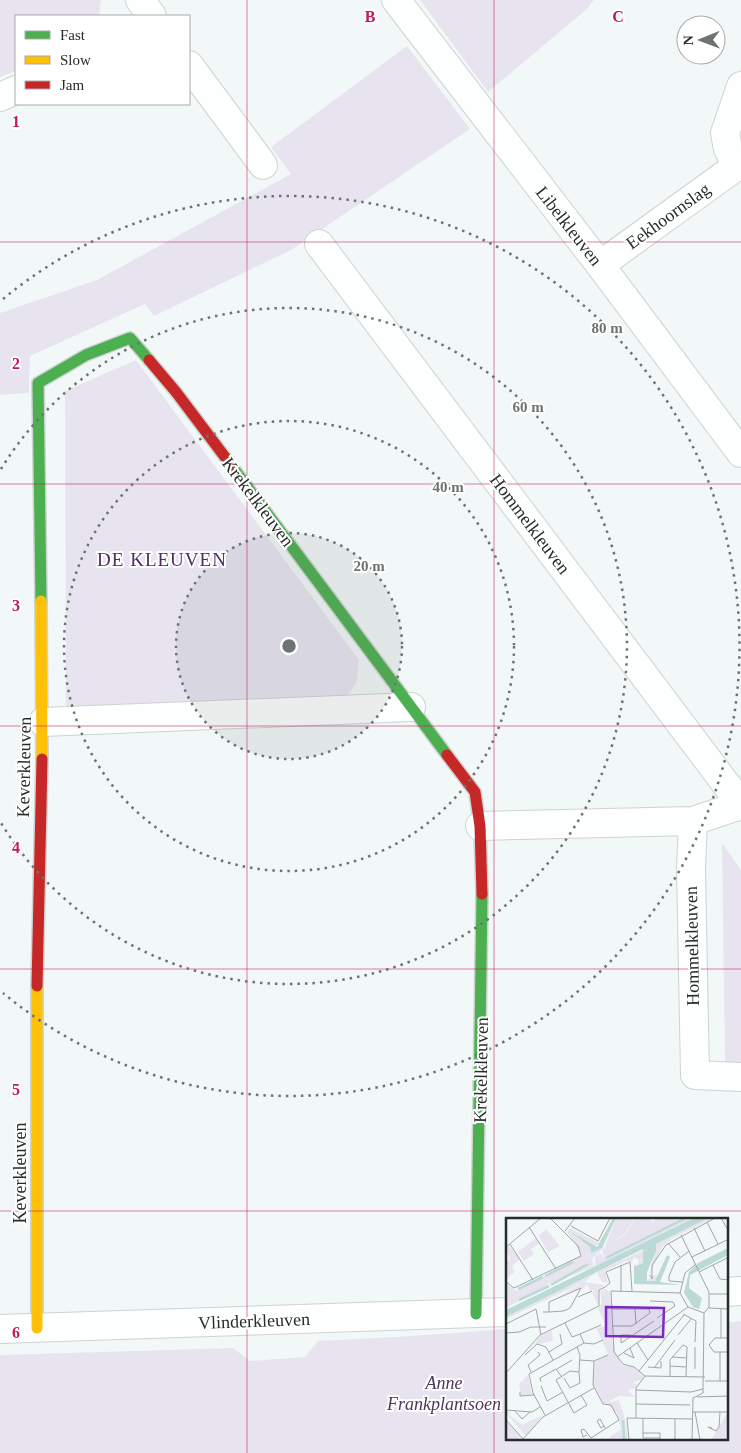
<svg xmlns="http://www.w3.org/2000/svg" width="741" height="1453" viewBox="0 0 741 1453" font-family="Georgia,serif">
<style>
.green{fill:#e8e4ef}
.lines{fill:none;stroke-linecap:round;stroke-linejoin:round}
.street-casing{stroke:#ced3d2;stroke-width:30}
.fast-casing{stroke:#ced3d2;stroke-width:14}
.slow-casing{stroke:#ced3d2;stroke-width:14}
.jam-casing{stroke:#ced3d2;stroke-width:14}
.street{stroke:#fdfefe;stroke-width:28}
.fast{stroke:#4caf50;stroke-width:11}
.slow{stroke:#ffc107;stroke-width:11}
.jam{stroke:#c62828;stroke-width:11}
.grid{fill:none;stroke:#c2185b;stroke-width:1;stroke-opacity:0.55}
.ring{fill:none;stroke:#6d7372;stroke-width:2.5;stroke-dasharray:2.5 5}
.labels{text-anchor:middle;stroke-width:4;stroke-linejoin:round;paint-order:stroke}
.street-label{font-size:18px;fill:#262c2b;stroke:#fff}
.park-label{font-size:18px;font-style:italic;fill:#4f3660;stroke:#fff}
.neighbourhood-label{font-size:19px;letter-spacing:1px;fill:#4e2c65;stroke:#fff}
.inset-river{fill:none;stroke:#bbdad5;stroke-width:2.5}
.inset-road{fill:none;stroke:#a0a6a5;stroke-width:1}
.view{fill:#7b2cbf;fill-opacity:0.15;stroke:#7b2cbf;stroke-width:2.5}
.inset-edge{fill:none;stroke:#262c2b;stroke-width:2.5}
.grid-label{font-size:16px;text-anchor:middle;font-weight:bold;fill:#c2185b;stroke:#fff;stroke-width:4;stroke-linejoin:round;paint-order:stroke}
.centre{fill:#6d7372;stroke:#fff;stroke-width:2.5}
.ring-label{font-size:15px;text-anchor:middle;font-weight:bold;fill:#6d7372;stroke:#fff;stroke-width:4;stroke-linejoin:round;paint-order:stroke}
</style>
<rect width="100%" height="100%" fill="#f2f8f7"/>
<!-- green -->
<path class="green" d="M0 0H101L99 16H16V71L0 77Z
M420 0H594L587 9 488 92Z
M407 46 470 129 291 250 154 316 145 304 30 356 29 393 0 395V313L97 280 291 174 271 147Z
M136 360 359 660 357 681 345 701 66 711 65 391Z
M722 843 741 870V1062L725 1063Z
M741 1321V1453H0V1355L233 1348 250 1361 305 1357 318 1341 397 1337 507 1329V1439H727V1323Z"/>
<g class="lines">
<defs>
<path id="street" d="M140 0 152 16
M396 0 600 265 741 453
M189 65 263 165
M741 86 725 133 728 149 737 166 741 167
M0 97 16 90
M319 244 741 804
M600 265 737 166
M43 722 411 707
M693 821 691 868 695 1075 741 1077
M480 826 693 821 741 805
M727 1292 741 1291
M0 1329 507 1312"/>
<path id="fast" d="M231 465 447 755
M41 601 38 383 86 355 130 338 149 360
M476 1314 482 894"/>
<path id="slow" d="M41 601 42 759
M37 986V1328"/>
<path id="jam" d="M149 360 176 392 231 465
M447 755 475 792 480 826 482 894
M37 986 42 759"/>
</defs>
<!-- street casing -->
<use href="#street" class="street-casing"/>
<!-- fast casing -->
<use href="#fast" class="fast-casing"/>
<!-- slow casing -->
<use href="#slow" class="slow-casing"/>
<!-- jam casing -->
<use href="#jam" class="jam-casing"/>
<!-- street -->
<use href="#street" class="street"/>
<!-- fast -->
<use href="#fast" class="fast"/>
<!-- slow -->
<use href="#slow" class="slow"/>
<!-- jam -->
<use href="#jam" class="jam"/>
</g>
<!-- grid -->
<path class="grid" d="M247 0V1453M494 0V1453M0 242H741M0 484H741M0 726H741M0 969H741M0 1211H741"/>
<!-- distance rings -->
<circle cx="289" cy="646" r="113" fill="#6d7372" fill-opacity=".12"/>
<g class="ring">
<circle cx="289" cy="646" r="113"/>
<circle cx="289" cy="646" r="225"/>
<path d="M1 469A338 338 0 1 1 1 823"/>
<path d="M3 299A450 450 0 1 1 3 993"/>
</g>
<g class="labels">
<!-- street labels -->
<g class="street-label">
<text transform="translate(668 216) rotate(-36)" y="6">Eekhoornslag</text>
<text transform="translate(569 226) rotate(52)" y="6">Libelkleuven</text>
<text transform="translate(258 502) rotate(53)" y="6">Krekelkleuven</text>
<text transform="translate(530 524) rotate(53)" y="6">Hommelkleuven</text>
<text transform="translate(24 767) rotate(-89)" y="6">Keverkleuven</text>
<text transform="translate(692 946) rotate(-91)" y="6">Hommelkleuven</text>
<text transform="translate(481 1070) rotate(-89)" y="6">Krekelkleuven</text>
<text transform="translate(20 1173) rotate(-90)" y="6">Keverkleuven</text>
<text transform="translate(254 1321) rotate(-2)" y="6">Vlinderkleuven</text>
</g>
<!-- park labels -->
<g class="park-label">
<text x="444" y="1389">Anne<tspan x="444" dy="21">Frankplantsoen</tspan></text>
</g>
<!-- neighbourhood labels -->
<g class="neighbourhood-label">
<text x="162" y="566">DE KLEUVEN</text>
</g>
</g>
<!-- overview -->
<g transform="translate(506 1218)">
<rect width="222" height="222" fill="#f2f8f7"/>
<path d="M110 0H129L118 16 106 25 118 17 130 0H143L147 4 150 0H188L89 49V39L94 35 98 40 96 31 86 41 88 49 43 66 0 90V66L11 73 76 37 61 14 64 10 95 26 86 29 66 14 84 29 85 35 97 27 98 31ZM202 0H208L167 20 156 29 143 59 144 62 147 57 152 58 151 62 142 64 150 26ZM27 9 32 18 40 11 54 28 42 34ZM30 20 34 25 25 31 28 36 18 43 12 34ZM3 28 14 41 6 48 9 54 0 61V45L4 41 0 30ZM138 32 136 47 128 49 127 46 132 47 133 42 128 39 126 44 120 43 99 53 102 65 96 64 91 54ZM90 54 80 63 0 101V99ZM78 64 99 67 93 71 92 88 86 74 88 72H84L81 66 76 72 75 70 51 80ZM99 71 104 74 107 129 116 147 127 149 138 158 135 162 127 164 131 167 130 170 122 172 129 179 113 178 98 186 87 166 89 144 102 136 90 110 100 108 92 90 96 85 94 73ZM46 112 47 123 28 127 34 118ZM22 157 26 177H15L13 166ZM113 182 119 201 122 222 112 220 105 222 103 219 115 211 111 195 100 185ZM5 193 2 196 16 207 37 197 20 218 0 195ZM221 195H222V220L217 209 222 222H205ZM0 203 17 222 11 217 15 222H0Z" fill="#e8e4ef"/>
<path d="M107 0H110L96 30 85 35 84 29 65 14 91 29ZM188 0H202L150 26V33L141 54V63H149L161 37 164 39 154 64 175 67 128 66V49L137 45V31L0 99V92ZM222 30V37L184 57 183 70 196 80 193 91 187 89 178 75 183 54 192 45Z" fill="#bbdad5"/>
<path class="inset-river" d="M100 40 178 1M39 58 67 44M45 67 82 46M12 71 37 59M13 82 43 68M117 202 118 222"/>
<path class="inset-road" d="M215 0 223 14M201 4 212 26M65 8 92 23 104 0M23 9 50 51M188 10 199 33M59 13 69 0M175 17 203 74V89L198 95M162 25 174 39M4 26 27 62M0 29 35 0M186 39 223 21M207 47 214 61 223 62M193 54 223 39M144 57 146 61V47L160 27 209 0M0 64 8 70 75 38 72 28 44 0M176 64 163 63V58L169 44 183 33M99 69 104 65 100 54 124 44 126 73M105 73 108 134 117 146 128 149 139 158M105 73 174 75M115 73V47M174 75 179 55 190 46M174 75 182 89 198 95M204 76H223M72 79 86 73M144 83 167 84 169 88 151 100M203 90 223 91M105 91H143L144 95 126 108H106M129 91 130 106M37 94H43L57 93 60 92 64 90 75 70 43 84V94M177 96 190 103 189 124M0 106 30 91 35 117M0 115 13 114 25 109H40M74 116 95 107M125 117H115V125L148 103M172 117 185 101M215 120V91M78 125 88 126 97 122M131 125 142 142M203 127 209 120H223M203 127 208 134H223M71 129 74 137 73 154 64 153 50 162 68 195 81 187 75 177M43 134 56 126 54 116M118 135 128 140 124 130M19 137 31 126 40 129 47 142M111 139 182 89M166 139 181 140M74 142 88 143 102 137M164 148 180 149M142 149 155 150V143M148 150 169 122M51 151 66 142M189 151V129M133 153 178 97M25 154 22 147 34 137 32 134M0 155 34 117 93 88V72L99 69M164 158V142L177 127 181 129 180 158M58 160 64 170 74 165 73 154M199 163H223M214 163V134M35 164 34 160 50 151 55 158M35 168 41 183 57 174M130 172 185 174 197 171M14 174V178L28 177M197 175 198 95M191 179 223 178M130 186 184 187M0 192 26 194 34 189M9 193 16 201 24 194M187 194H223M189 194 194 222M39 197 27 175 23 156 78 125 74 116 66 119 59 105M130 200V170L139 158 199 159M137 201V215H154V222M0 202 18 222M98 208 95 210 91 203 94 201 98 208 100 211M206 210 202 209 210 213 213 209 214 194M137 215V220H154M81 217 77 219 75 212 78 211 85 220 113 202 105 187 97 186 87 167 88 143M17 221 37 199 88 170M123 222 121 200 186 201M169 222V201M186 222 187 180 197 175"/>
<path class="view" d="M100 89 158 90 157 119 100 118Z"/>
<rect width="222" height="222" class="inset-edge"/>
</g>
<g class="grid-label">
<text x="370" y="22">B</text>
<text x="618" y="22">C</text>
<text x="16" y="127">1</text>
<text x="16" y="369">2</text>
<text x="16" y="611">3</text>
<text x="16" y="853">4</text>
<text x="16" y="1095">5</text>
<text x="16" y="1338">6</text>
</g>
<circle cx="289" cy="646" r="8" class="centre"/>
<g class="ring-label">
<text x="607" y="333">80 m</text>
<text x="528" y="412">60 m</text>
<text x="448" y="492">40 m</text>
<text x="369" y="571">20 m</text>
</g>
<!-- legend -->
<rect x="15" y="15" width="175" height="90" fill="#ffffff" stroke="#a8abaa"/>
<rect x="25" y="31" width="25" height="8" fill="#4caf50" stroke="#a8abaa"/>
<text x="60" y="40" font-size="15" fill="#262c2b">Fast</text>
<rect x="25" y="56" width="25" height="8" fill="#ffc107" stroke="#a8abaa"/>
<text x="60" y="65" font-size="15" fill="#262c2b">Slow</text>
<rect x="25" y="81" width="25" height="8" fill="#c62828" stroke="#a8abaa"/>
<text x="60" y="90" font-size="15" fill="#262c2b">Jam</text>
<!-- north arrow -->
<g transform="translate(701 40) rotate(269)"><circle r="24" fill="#ffffff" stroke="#a8abaa"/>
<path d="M0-4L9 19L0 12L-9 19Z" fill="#6d7372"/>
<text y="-8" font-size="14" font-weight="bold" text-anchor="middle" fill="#262c2b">N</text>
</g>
</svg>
